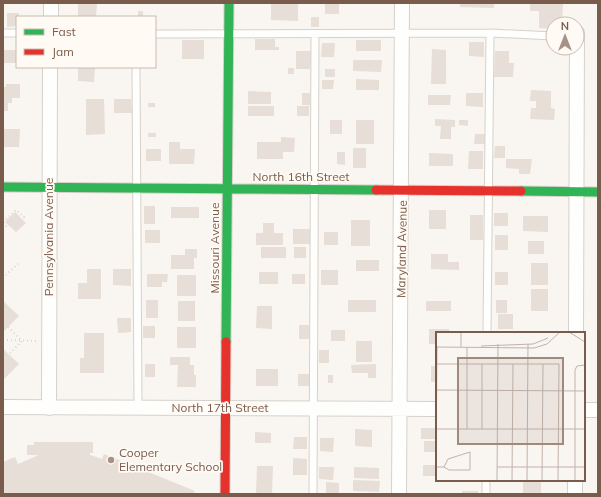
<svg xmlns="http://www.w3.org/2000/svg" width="601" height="497" viewBox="0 0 601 497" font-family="Mulish,sans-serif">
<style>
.building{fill:#e6ded7}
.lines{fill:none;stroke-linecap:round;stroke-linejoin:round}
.lane-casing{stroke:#d7d1cb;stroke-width:9}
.street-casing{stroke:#d7d1cb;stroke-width:16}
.fast-casing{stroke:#d9d2cb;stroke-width:11}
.jam-casing{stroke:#d9d2cb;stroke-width:11}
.path{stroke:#dcd5d0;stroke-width:2;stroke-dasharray:1 3;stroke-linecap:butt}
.lane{stroke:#fefefd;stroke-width:7}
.street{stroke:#fefefd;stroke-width:14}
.fast{stroke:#30b455;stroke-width:9}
.jam{stroke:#e5322d;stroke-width:9}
.poi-dot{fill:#a69286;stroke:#fffaf3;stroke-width:1.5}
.labels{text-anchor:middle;stroke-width:3.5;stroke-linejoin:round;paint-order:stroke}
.street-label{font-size:12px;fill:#7a5c4d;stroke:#fffaf3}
.poi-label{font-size:12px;fill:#7a5c4d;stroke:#fffaf3;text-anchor:start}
.inset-road{fill:none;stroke:#c2b3aa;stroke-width:1}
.view{fill:#9f8a7d;fill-opacity:0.15;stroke:#9f8a7d;stroke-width:2}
.inset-edge{fill:none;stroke:#7a5c4d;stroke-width:2}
</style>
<rect width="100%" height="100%" fill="#f9f5f0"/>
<!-- building -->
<path class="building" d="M78 3H97L96 17H78Z
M271 3H298V21L271 20Z
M325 3H339V14H325Z
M460 3H494V8L460 7Z
M530 3H563L562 24H553V29L539 28V11H530Z
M138 11H143V17H138Z
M7 13H19V17H17V26L7 27Z
M311 17H319V27H311Z
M255 39H275V47H279V50H255Z
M182 40H204V59H182Z
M356 40H381V51H356Z
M469 42H484V57L469 56Z
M322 43H335L334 57H321Z
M432 49 446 50V84H431Z
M3 50H17V63H3Z
M296 51H311L310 69H296Z
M495 51H509V63H514L513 77H494Z
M353 60H382L381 72 353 71Z
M78 67H95L94 82 78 81Z
M288 68H294V74H288Z
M325 69H335V77H325Z
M356 79 379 80V90H356Z
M322 80H334L333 89H322Z
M6 84H20V98H12V103H8V111H3V87H6Z
M531 90 551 91V108L555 109 554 120 530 119 531 108H536V101H530Z
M248 91 271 92V104H248Z
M302 93H310V105H302Z
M466 93H483V107L466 106Z
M428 95H451L450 105H428Z
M86 99H104L105 134 86 135Z
M114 99H131L132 113H114Z
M148 103H155V107H148Z
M248 106H274V116H248Z
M297 106H309V116H297Z
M435 119 455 120V127H451V139H440L441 126H435Z
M330 120H342V134H330Z
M356 120H374V144H356Z
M459 120H468V126L459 125Z
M3 129H20L19 147H3Z
M148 133H156V137H148Z
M475 134H485V144H474Z
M281 137 295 138 294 152H283V159H257V142H281Z
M169 142H180V149H195L194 164H169Z
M495 146H505V158H494Z
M353 148H366V168H353Z
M146 149H161V161H146Z
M469 151H483V169H468Z
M337 152H345V165L337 164Z
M429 153 453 154V166H429Z
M506 159H532L530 174H519V169L506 168Z
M144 206H155V224H144Z
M171 207H199V218H171Z
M429 210H446V229H429Z
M15 212 26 223 16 232 5 222Z
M494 213H508V226H494Z
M470 215H483V240H470Z
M523 216H548V232L523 231Z
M351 220H370V246H351Z
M263 223H274V233H283V245H256V233H263Z
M293 229H310V244H293Z
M145 230H160V243H145Z
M324 232H338V245H324Z
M495 235H508V250H495Z
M528 241H544V254H528Z
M261 247H286V258H261Z
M294 247H306V258H294Z
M185 249H197V258H194V269H171V255H185Z
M431 254H448V262H459V270L431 269Z
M356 260H379V271H356Z
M531 263H548V285H531Z
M87 269H101V299H78V283H87Z
M113 269H131V286L113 285Z
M321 270H338V285H321Z
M259 272H278V284H259Z
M495 272H508V285H495Z
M147 274H168L167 282H162V287H147Z
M292 274H305V284H292Z
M177 275H196V296H177Z
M531 289H548V311H531Z
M146 300H158V318H146Z
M348 300H376V312H348Z
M496 300H507V313H496Z
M3 301 19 316 3 332Z
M178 301H195V321H178Z
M426 301H451V311H426Z
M257 306H272V329L256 328Z
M498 314H513V329H498Z
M117 318H131V332L118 333Z
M299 325H309V339H299Z
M143 326H155V338H143Z
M177 327H196V348H177Z
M429 329H449V333H437V344H429Z
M331 330H345V341H331Z
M531 331H547V333H531Z
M84 333H104V373H80V358H84Z
M356 341H372V362H356Z
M3 349 19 364 3 380Z
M319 350H329V363H319Z
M170 357H190V365H194V375H196V387H177L178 365H170Z
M145 364H155V377H145Z
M376 364V378H368V373H352L351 365Z
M431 366H437V382H431Z
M256 369H278V386H256Z
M298 374H309V386H298Z
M328 375H333V383H328Z
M421 428H437V439H421Z
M355 429 372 430V447L355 446Z
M255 432 271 433V443H255Z
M294 437H307V449H293Z
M320 438H334L333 452 320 451Z
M424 441H437V452H424Z
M34 442H93V453H90V455L102 459 104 454 195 491 193 494H3V462L15 457 18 464 39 455H27V445H34Z
M293 458 307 459V475H293Z
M423 465H437V476H423Z
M257 466H273L272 494H256Z
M319 467H334L333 480 319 479Z
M354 467 379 468V479L354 478Z
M353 480 380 481 379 492 353 491Z
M523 480H541V494H523Z
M326 482 339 483V494H326Z
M462 491H478V494H462Z"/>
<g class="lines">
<defs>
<path id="lane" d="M3 33H17
M490 33 553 36
M155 34 490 33 487 333
M136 67 138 408
M313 494 315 34
M486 494V480"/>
<path id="street" d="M51 17V3
M576 333 577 33
M3 407 437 409
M49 408 50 67
M584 410H598
M399 494 402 3
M575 494V480"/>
<path id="fast" d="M3 187 376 190
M521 191 598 192
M226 342 229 3"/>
<path id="jam" d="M376 190 521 191
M225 494 226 342"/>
</defs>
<!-- lane casing -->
<use href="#lane" class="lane-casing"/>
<!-- street casing -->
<use href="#street" class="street-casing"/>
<!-- fast casing -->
<use href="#fast" class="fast-casing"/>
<!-- jam casing -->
<use href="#jam" class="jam-casing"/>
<!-- path -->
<path class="path" d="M3 222 16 210 24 217 22 219
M3 223 7 227 9 225
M3 278 20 262
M8 327 22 341 9 354
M3 340 38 341"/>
<!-- lane -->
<use href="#lane" class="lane"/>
<!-- street -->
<use href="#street" class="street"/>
<!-- fast -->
<use href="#fast" class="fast"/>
<!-- jam -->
<use href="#jam" class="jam"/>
</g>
<!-- markers -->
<circle class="poi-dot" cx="111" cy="460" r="4"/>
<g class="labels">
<!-- street labels -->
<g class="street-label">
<text x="301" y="181">North 16th Street</text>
<text transform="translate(49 237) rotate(-90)" y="4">Pennsylvania Avenue</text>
<text transform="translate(215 248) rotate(-90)" y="4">Missouri Avenue</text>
<text transform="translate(402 249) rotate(-89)" y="4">Maryland Avenue</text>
<text x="220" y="412">North 17th Street</text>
</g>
<!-- poi labels -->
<g class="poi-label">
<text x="119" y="457">Cooper<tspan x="119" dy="14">Elementary School</tspan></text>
</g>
</g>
<!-- overview -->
<g transform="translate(436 332)">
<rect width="149" height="149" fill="#f9f5f0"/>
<path class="inset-road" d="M133 0 149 10M45 14 97 12 112 6M0 15 98 16 111 12 124 0M25 15V0M0 32H107L106 149M46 32V97M107 32H123M0 58 149 59M0 97H149M31 97V15M0 127 1 15M0 135H8L13 138H34V120L12 127 8 135M61 135H149M61 149 62 12M76 149 77 32M91 149 92 12M122 149 123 32M139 149V38L141 34 149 33"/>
<path class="view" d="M22 26H127V112H22Z"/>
<rect width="149" height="149" class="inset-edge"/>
</g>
<!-- border -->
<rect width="601" height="497" fill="none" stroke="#7a5c4d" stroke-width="8"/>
<!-- legend -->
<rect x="16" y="16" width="140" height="52" fill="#fffaf3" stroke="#cabbb1"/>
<rect x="24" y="29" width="20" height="6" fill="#30b455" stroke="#cabbb1"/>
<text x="52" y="36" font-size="12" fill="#7a5c4d">Fast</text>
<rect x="24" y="49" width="20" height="6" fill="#e5322d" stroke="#cabbb1"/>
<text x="52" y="56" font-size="12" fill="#7a5c4d">Jam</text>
<!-- north arrow -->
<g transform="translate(565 36)"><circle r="19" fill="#fffaf3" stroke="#cabbb1"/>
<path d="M0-3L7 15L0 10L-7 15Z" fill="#a69286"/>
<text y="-6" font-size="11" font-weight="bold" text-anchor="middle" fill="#7a5c4d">N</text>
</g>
</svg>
